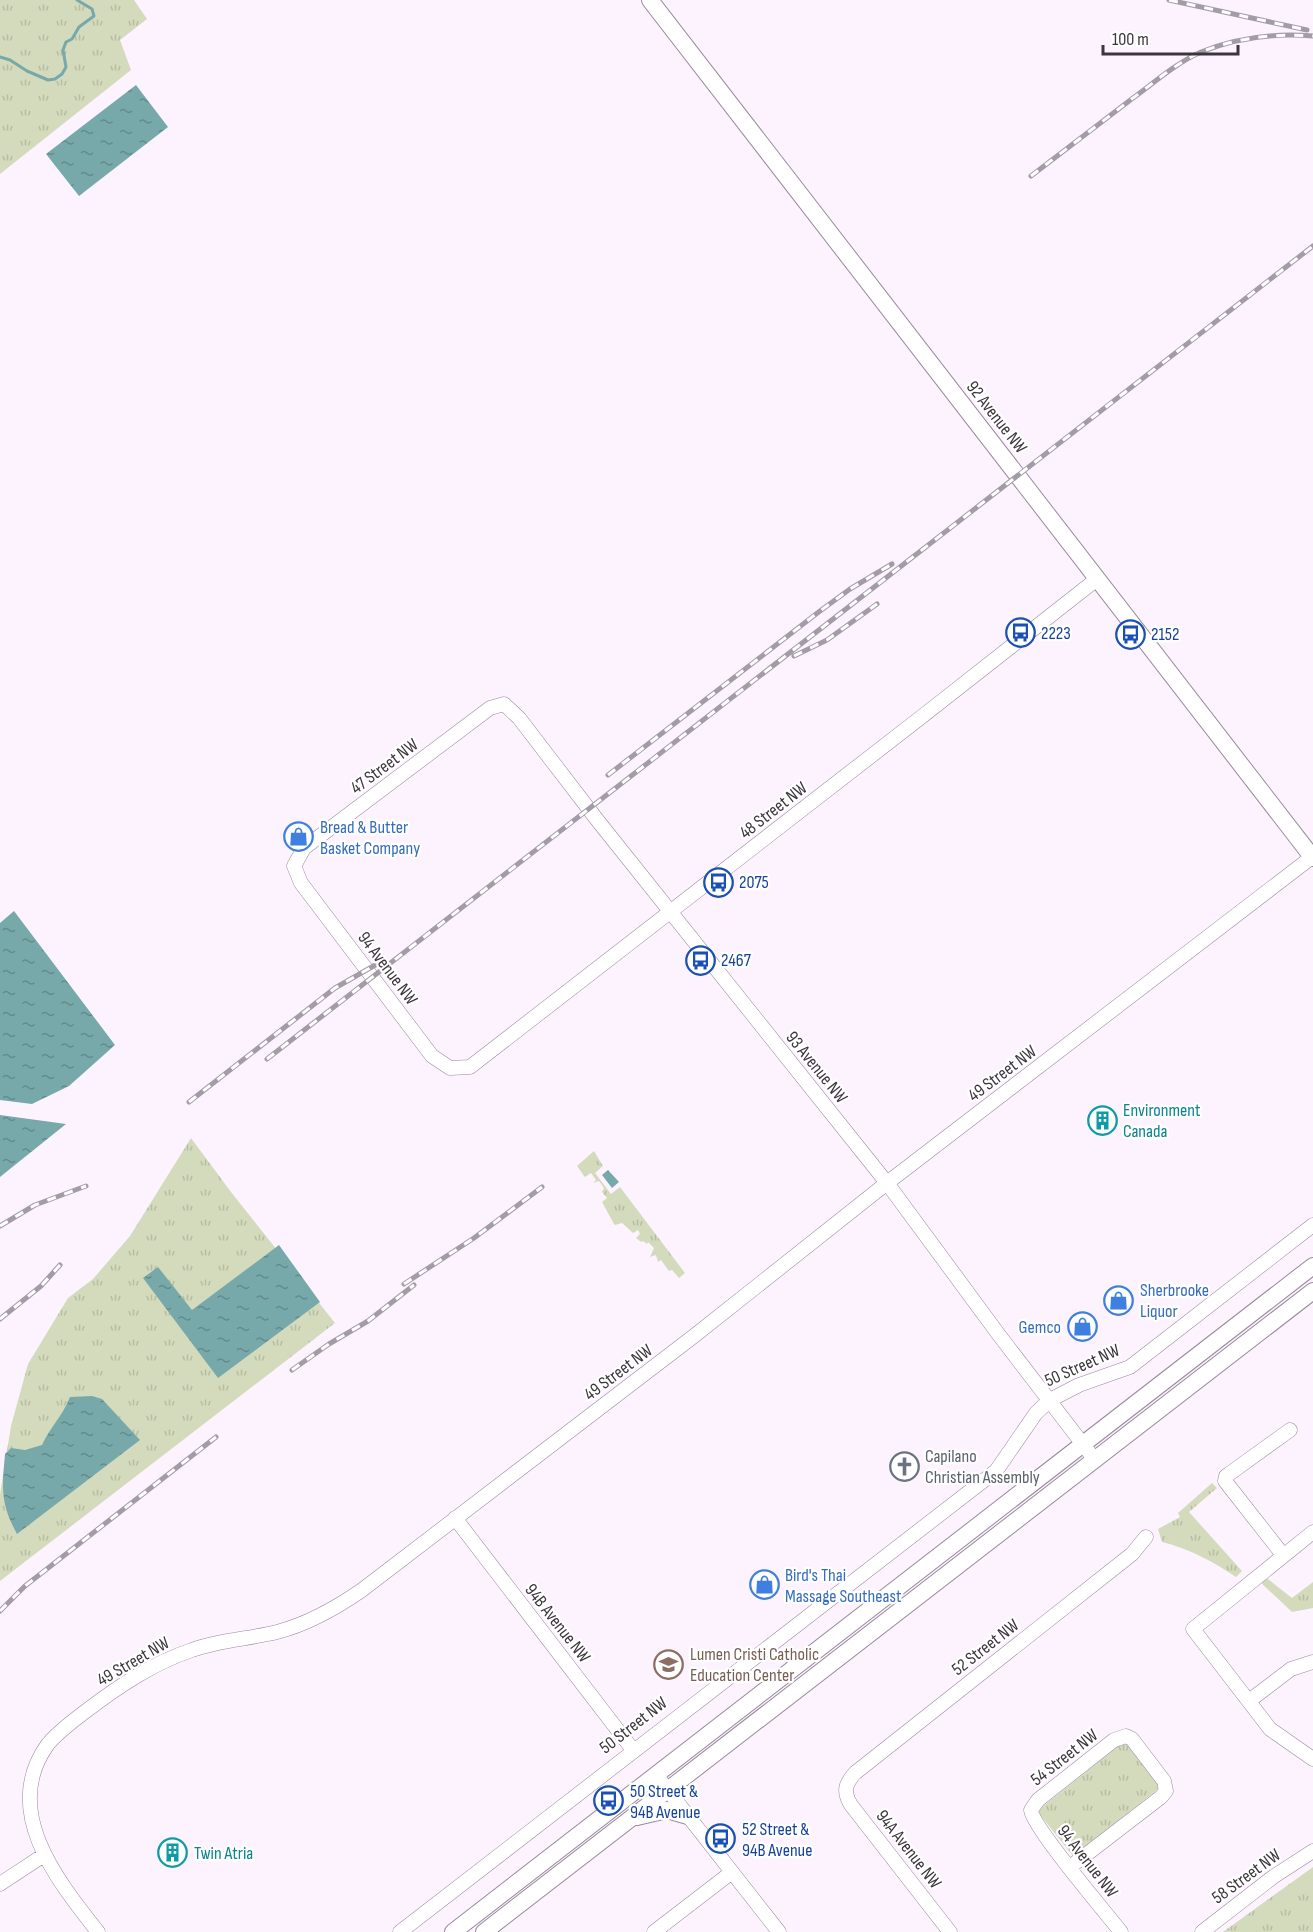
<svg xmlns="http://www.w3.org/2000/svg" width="1313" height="1932" viewBox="0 0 1313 1932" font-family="'Sofia Sans Condensed',sans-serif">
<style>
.grass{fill:url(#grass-tufts)}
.water{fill:url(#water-ripples)}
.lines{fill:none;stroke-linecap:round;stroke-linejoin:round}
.stream{stroke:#77a9aa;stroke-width:3}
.minor-casing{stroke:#988a9c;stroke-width:15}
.major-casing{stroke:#988a9c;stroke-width:18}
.minor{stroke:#fff;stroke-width:14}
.major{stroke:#fff;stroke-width:16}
.rail-casing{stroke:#a39ca6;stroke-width:5}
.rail{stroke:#fff;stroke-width:3;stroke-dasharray:9;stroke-linecap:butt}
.labels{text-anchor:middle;stroke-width:4.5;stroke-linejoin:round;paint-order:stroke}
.street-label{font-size:18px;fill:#3b353c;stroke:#fff}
.transit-label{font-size:18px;fill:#164399;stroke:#fff;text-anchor:start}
.shop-label{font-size:18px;fill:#366cbe;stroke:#fff;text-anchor:start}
.culture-label{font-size:18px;fill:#0d838f;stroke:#fff;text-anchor:start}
.worship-label{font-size:18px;fill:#5b616d;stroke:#fff;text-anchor:start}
.education-label{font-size:18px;fill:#785e54;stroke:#fff;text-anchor:start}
</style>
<defs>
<pattern id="grass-tufts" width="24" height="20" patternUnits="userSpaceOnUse" patternTransform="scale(1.5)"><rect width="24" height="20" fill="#d4dbbc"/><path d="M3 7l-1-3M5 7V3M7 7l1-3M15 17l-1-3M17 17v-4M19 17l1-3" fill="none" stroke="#b7bda2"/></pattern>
<pattern id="water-ripples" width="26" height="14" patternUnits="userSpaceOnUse" patternTransform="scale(1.5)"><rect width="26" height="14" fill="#77a9aa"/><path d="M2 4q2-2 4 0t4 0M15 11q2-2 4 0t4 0" fill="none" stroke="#638a8c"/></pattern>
</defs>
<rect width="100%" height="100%" fill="#fcf3ff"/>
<!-- grass -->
<path class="grass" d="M0 0H134L147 19 120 40 131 70 0 174Z
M191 1138 231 1192 335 1323 0 1581V1494L11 1426 28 1364 68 1298 93 1279 130 1236Z
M594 1151 603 1166 595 1173 611 1194 620 1187 685 1273 679 1278 672 1270 669 1271 661 1260 658 1262 656 1255 650 1257 654 1248 648 1242 647 1244 643 1241 641 1242 636 1238 640 1234 638 1230 633 1233 622 1223 615 1225 614 1224 602 1202 607 1198 602 1192 604 1188 599 1181 593 1183 596 1180 591 1173 585 1177 577 1166Z
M1212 1483 1217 1488 1189 1512 1242 1571 1236 1577C1212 1561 1190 1549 1162 1542L1158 1529 1180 1517 1178 1513Z
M1264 1576 1292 1598 1313 1582V1608L1292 1612 1258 1580Z
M1126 1740 1162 1786 1073 1856 1037 1811Z
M1313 1867V1932H1223Z"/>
<!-- water -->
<path class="water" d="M136 85 168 127 79 196 46 154Z
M14 911 115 1045 69 1086 32 1104 0 1100V923Z
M0 1115 66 1124 0 1177Z
M608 1170 619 1182 612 1188 602 1175Z
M279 1245 320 1302 218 1378 143 1278 158 1267 192 1310Z
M92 1396 102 1399 140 1440 17 1534C0 1503 2 1488 5 1454L11 1448 25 1450 42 1445C50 1427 62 1417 70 1397Z"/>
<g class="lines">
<!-- stream -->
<path class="stream" d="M0 57 10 60 27 71 48 80 55 79 62 74 66 67 63 50 66 42 72 39 79 27 94 16 92 9 77 0"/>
<defs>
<path id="minor" d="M1095 1460 999 1335 887 1183 598 821 519 718 504 704 490 708 304 848 294 866 301 883 432 1056 450 1068 470 1067C680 906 889 743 1097 579
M455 1518 633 1750
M1313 1532 1193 1629 1270 1729 1313 1759
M1283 1555 1225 1481 1226 1476 1229 1474 1290 1430
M1249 1701 1291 1669 1313 1662
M656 1775 779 1932
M1070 1867 1161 1797 1166 1791 1164 1781 1132 1739 1126 1736 1114 1740 1038 1800 1031 1810C1032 1826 1106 1913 1121 1932
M0 1884 44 1855
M98 1932C57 1880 0 1810 48 1744 59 1731 73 1721 86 1711 119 1686 153 1663 192 1650 219 1640 249 1639 277 1632 308 1624 336 1608 362 1590L694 1336 887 1183 1312 857
M400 1932 996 1471 1036 1413 1050 1400 1079 1385 1130 1367 1313 1225
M654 1932 732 1872
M950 1932 851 1805C843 1792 845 1784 855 1773L1132 1554 1146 1537
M1202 1932 1273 1877 1313 1851"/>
<path id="major" d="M650 0 1313 858
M637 1817 667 1810 688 1816
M453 1932 1313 1266
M484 1932 1313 1291"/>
</defs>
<!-- minor casing -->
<use href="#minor" class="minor-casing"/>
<!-- major casing -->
<use href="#major" class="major-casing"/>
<!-- minor -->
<use href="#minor" class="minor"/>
<!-- major -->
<use href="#major" class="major"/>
<defs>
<path id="rail" d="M1169 0 1307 30
M1031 176C1065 150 1099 124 1133 98 1155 82 1176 63 1201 52 1236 38 1276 33 1313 36
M794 656 827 640 877 604
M608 775 820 611 850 589 892 564
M267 1059 1313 246
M189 1102 335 988 384 960
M0 1226 35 1205 86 1186
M404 1284 474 1238 542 1187
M0 1319 41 1286 60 1265
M292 1370 329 1344 368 1321 414 1285
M0 1611 25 1586 216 1437"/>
</defs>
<!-- rail casing -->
<use href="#rail" class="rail-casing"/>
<!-- rail -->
<use href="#rail" class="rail"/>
</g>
<!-- icons -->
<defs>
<symbol id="bus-ring" viewBox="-11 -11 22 22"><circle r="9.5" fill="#fff" stroke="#1a4fb4" stroke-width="1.5"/><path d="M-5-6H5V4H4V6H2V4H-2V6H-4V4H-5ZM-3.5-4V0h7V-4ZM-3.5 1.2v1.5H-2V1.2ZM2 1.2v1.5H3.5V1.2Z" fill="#1a4fb4"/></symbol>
<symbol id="shop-ring" viewBox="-11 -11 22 22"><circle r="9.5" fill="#fff" stroke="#3f7fe0" stroke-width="1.5"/><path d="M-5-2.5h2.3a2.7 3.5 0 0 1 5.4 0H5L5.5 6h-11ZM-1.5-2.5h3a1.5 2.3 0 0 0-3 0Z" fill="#3f7fe0"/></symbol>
<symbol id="building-ring" viewBox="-11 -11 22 22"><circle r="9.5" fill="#fff" stroke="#0f9aa8" stroke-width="1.5"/><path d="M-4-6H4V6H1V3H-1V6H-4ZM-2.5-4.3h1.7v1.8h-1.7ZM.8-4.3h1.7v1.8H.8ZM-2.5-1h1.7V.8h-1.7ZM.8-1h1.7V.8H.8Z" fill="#0f9aa8"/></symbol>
<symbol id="church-ring" viewBox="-11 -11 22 22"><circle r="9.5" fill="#fff" stroke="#6b7280" stroke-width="1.5"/><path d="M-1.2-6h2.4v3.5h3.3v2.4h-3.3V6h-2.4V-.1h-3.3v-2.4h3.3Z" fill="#6b7280"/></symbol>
<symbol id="university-ring" viewBox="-11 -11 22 22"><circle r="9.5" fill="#fff" stroke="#8d6e63" stroke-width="1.5"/><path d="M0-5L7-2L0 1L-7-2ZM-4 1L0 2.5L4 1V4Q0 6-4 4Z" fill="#8d6e63"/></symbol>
</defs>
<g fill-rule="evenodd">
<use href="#bus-ring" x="1004" y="616" width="33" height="33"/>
<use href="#bus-ring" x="1114" y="618" width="33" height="33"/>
<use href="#shop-ring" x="282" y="820" width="33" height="33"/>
<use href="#bus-ring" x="702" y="866" width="33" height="33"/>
<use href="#bus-ring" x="684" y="944" width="33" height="33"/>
<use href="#building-ring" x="1086" y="1104" width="33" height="33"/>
<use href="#shop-ring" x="1102" y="1284" width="33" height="33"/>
<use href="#shop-ring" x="1066" y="1310" width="33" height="33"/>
<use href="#church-ring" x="888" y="1450" width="33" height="33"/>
<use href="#shop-ring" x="748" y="1568" width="33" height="33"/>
<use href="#university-ring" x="652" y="1648" width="33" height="33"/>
<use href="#bus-ring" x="592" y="1784" width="33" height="33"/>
<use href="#bus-ring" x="704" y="1822" width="33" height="33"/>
<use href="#building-ring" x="156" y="1836" width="33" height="33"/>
</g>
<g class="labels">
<!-- street labels -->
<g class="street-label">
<text transform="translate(997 417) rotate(52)" y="6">92 Avenue NW</text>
<text transform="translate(384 766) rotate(-37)" y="6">47 Street NW</text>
<text transform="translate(773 810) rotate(-38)" y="6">48 Street NW</text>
<text transform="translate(388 968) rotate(53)" y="6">94 Avenue NW</text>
<text transform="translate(817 1067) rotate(51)" y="6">93 Avenue NW</text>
<text transform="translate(1002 1073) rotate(-37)" y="6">49 Street NW</text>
<text transform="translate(1082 1365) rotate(-24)" y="6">50 Street NW</text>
<text transform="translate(618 1372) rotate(-37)" y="6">49 Street NW</text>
<text transform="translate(558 1623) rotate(52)" y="6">94B Avenue NW</text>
<text transform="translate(985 1647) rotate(-38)" y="6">52 Street NW</text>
<text transform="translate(133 1661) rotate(-30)" y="6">49 Street NW</text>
<text transform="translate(633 1725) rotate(-38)" y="6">50 Street NW</text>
<text transform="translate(1064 1757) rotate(-38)" y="6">54 Street NW</text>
<text transform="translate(909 1849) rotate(52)" y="6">94A Avenue NW</text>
<text transform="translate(1088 1861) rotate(52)" y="6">94 Avenue NW</text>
<text transform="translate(1246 1876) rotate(-36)" y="6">58 Street NW</text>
</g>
<!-- transit labels -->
<g class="transit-label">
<text x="1041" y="639">2223</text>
<text x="1151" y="640">2152</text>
<text x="739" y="888">2075</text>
<text x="721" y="966">2467</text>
<text x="630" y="1797">50 Street &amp;<tspan x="630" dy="21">94B Avenue</tspan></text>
<text x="742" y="1835">52 Street &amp;<tspan x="742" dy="21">94B Avenue</tspan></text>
</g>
<!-- shop labels -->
<g class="shop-label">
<text x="320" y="833">Bread &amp; Butter<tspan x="320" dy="21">Basket Company</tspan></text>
<text x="1140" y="1296">Sherbrooke<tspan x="1140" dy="21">Liquor</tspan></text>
<text x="1061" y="1333" text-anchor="end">Gemco</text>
<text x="785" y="1581">Bird's Thai<tspan x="785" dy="21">Massage Southeast</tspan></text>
</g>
<!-- culture labels -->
<g class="culture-label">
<text x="1123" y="1116">Environment<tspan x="1123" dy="21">Canada</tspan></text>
<text x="194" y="1859">Twin Atria</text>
</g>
<!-- worship labels -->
<g class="worship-label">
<text x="925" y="1462">Capilano<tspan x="925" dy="21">Christian Assembly</tspan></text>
</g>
<!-- education labels -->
<g class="education-label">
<text x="690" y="1660">Lumen Cristi Catholic<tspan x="690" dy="21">Education Center</tspan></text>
</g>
</g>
<!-- scale -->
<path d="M1103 45v9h135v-9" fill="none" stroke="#3b353c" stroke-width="3"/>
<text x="1112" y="45" font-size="18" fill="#3b353c" stroke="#ffffff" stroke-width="4.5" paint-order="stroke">100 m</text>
</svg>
